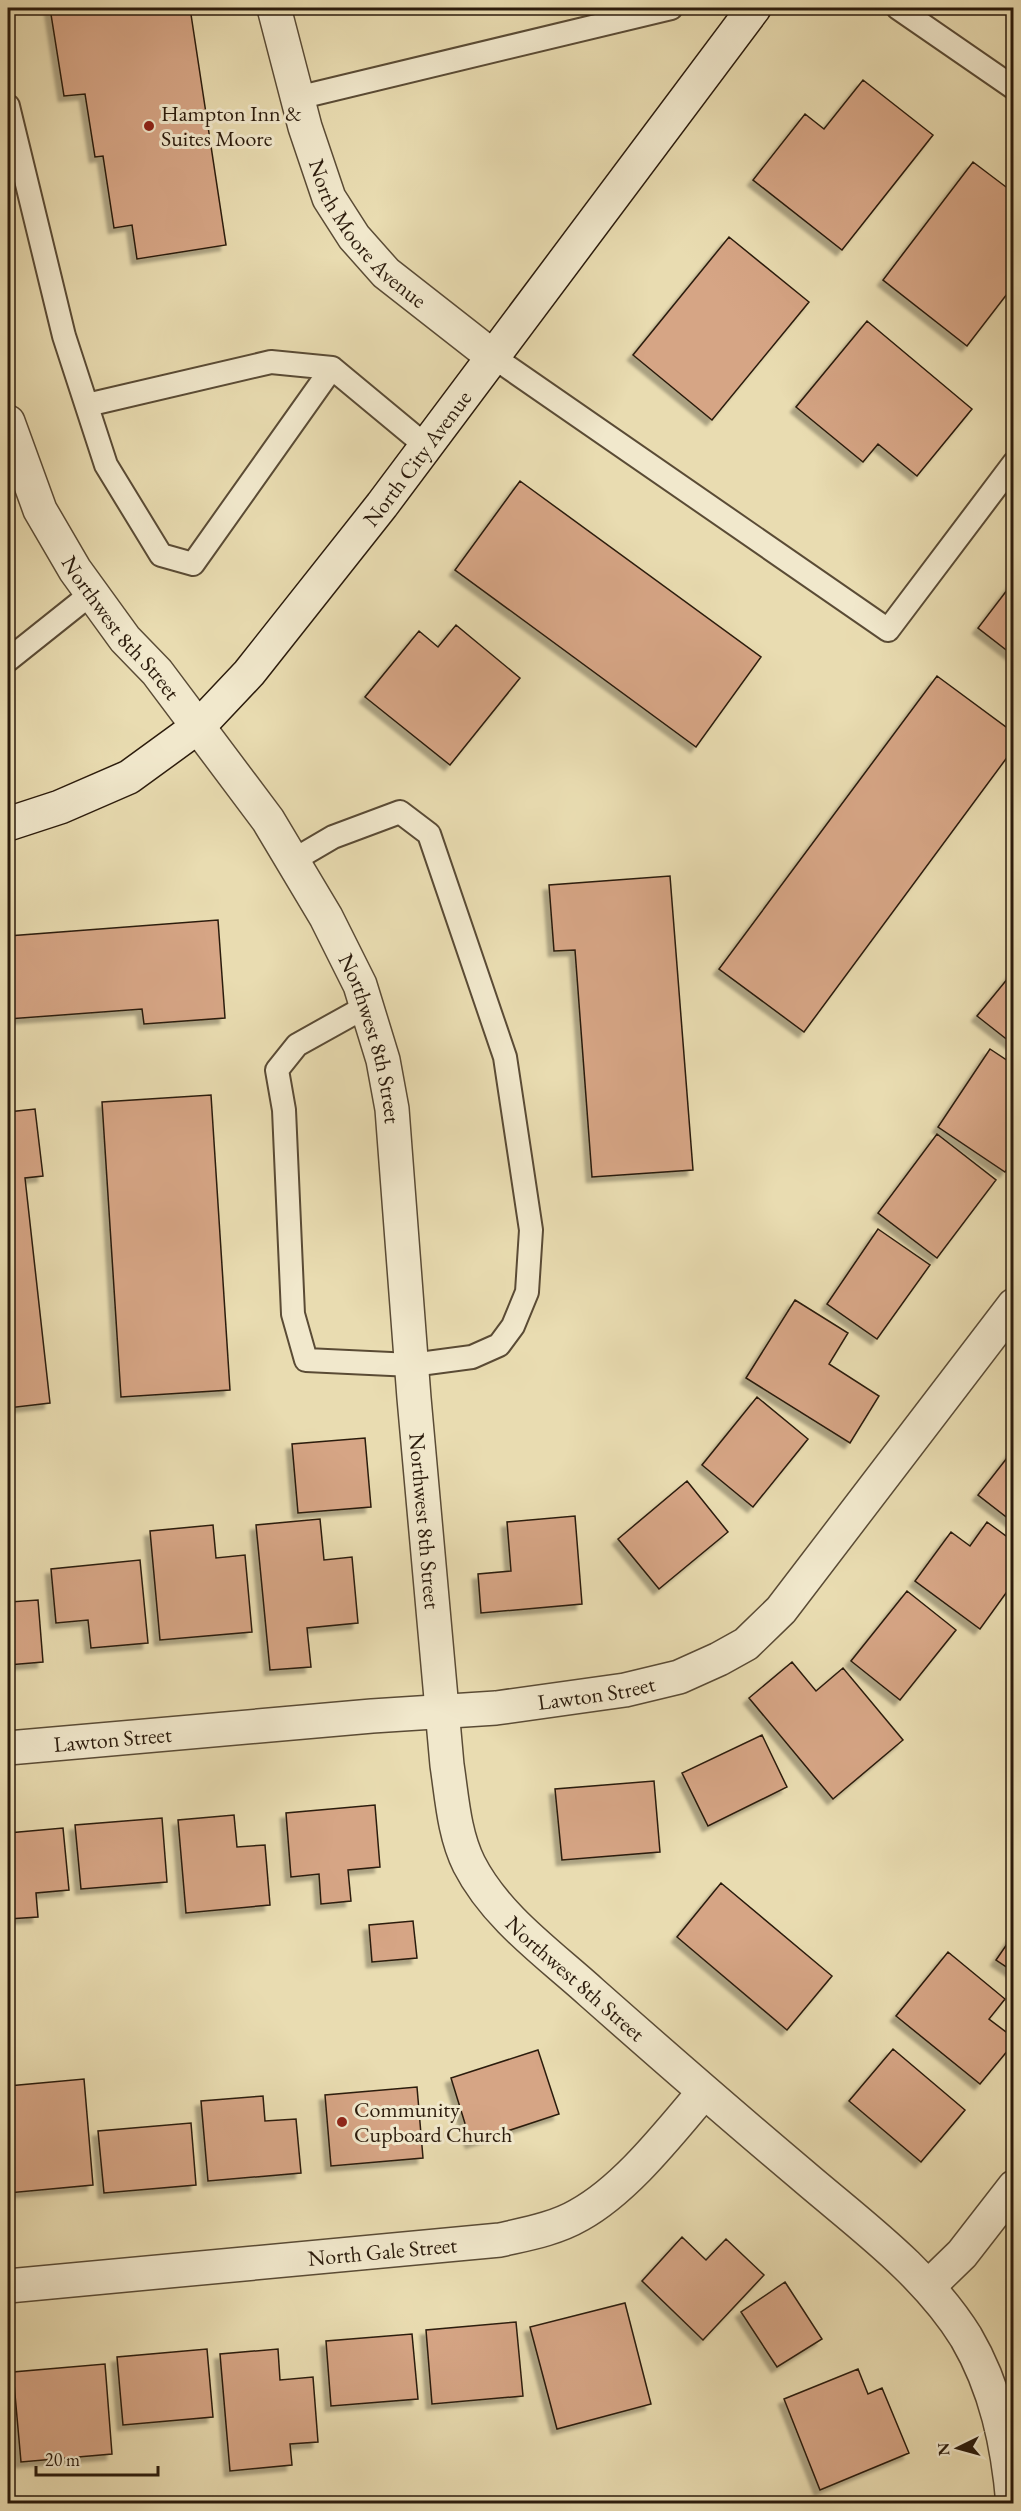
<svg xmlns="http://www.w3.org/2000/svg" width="1021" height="2511" viewBox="0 0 1021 2511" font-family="'EB Garamond',serif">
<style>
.building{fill:#d6a585;stroke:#2b1b0c;stroke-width:1.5;filter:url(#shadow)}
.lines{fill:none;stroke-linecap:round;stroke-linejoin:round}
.lane-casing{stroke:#5a4b35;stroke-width:26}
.street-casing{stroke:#5a4b35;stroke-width:36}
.secondary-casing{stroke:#2b1b0c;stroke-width:36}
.lane{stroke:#f1e8cc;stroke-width:22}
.street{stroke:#f1e8cc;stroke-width:33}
.secondary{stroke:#f1e8cc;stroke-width:33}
.poi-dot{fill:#8f2418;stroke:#f1e8cc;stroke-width:2}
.labels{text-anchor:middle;stroke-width:6;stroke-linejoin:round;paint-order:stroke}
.poi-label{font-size:22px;fill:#2b1b0c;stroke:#f1e8cc;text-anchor:start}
.street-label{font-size:22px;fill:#2b1b0c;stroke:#f1e8cc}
</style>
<defs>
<filter id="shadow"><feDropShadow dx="-5.5" dy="5.5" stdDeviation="1.5" flood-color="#0004"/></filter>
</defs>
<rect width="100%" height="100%" fill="#e9dcb1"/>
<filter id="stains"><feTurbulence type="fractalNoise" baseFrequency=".00333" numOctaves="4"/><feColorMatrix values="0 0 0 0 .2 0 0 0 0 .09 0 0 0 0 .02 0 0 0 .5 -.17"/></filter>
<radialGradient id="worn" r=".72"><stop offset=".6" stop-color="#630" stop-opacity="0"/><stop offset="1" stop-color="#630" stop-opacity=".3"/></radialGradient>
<!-- building -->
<path class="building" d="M50 8H190L226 245 137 259 132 225 114 228 103 156 95 157 85 94 64 96Z
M863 80 933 135 842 250 753 180 805 114 824 129Z
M973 162 1014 193V285L967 346 883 280Z
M729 237 809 302 712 420 633 355Z
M867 321 972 409 917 476 878 444 863 462 796 407Z
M520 481 761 657 696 747 455 570Z
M1014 581V656L978 628Z
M456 625 520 678 450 765 365 697 419 631 438 647Z
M937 676 1014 733V748L804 1032 719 969Z
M670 876 693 1170 592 1177 575 950 554 951 549 885Z
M218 920 225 1018 144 1024 142 1009 8 1019V936Z
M1013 972 1014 973V1045L977 1016Z
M990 1049 1014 1065V1159L1005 1172 938 1127Z
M211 1095 230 1390 121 1397 102 1102Z
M35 1109 43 1176 25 1178 50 1403 8 1408V1112Z
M937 1134 996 1180 937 1258 878 1213Z
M878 1229 930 1265 877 1339 827 1304Z
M795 1300 848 1333 829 1364 879 1396 850 1443 746 1378Z
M757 1397 808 1439 753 1507 702 1465Z
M365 1438 371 1507 298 1513 292 1444Z
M1014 1449V1523L978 1495Z
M687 1481 728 1532 659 1589 618 1539Z
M575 1516 582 1604 481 1613 478 1574 511 1571 507 1522Z
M320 1519 324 1560 352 1557 358 1623 307 1628 311 1667 270 1670 256 1525Z
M987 1522 1014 1542V1582L980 1629 915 1581 951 1532 970 1546Z
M213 1525 216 1558 245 1555 252 1632 160 1640 150 1531Z
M140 1560 148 1643 91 1648 88 1620 56 1623 51 1569Z
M8 1580 10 1602 38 1600 43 1662 8 1665Z
M907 1591 956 1630 900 1700 851 1661Z
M792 1662 816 1691 843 1668 903 1740 833 1799 749 1698Z
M762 1735 787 1787 708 1826 682 1773Z
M654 1781 660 1852 562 1860 555 1789Z
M375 1805 380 1867 348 1870 351 1901 321 1904 319 1874 291 1877 286 1813Z
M234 1815 237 1847 265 1845 270 1905 186 1913 178 1820Z
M162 1818 167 1882 81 1889 75 1825Z
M63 1828 69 1890 36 1893 38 1917 8 1919V1833Z
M721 1883 832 1976 787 2030 677 1937Z
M413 1921 417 1958 372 1962 369 1925Z
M1014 1934V1972L996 1960Z
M948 1952 1005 1999 989 2019 1014 2038V2043L980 2084 896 2016Z
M893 2049 965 2110 921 2162 849 2101Z
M538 2050 559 2114 471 2143 451 2078Z
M84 2079 93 2185 8 2193V2086Z
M417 2087 423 2158 331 2166 325 2095Z
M263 2096 265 2121 296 2119 301 2173 208 2181 201 2101Z
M191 2123 196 2185 104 2193 98 2131Z
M682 2237 706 2260 726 2239 764 2275 703 2340 642 2281Z
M785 2282 822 2339 777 2367 741 2312Z
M625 2303 651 2404 557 2429 530 2327Z
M516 2322 523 2396 432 2404 426 2330Z
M412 2334 418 2399 331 2406 326 2341Z
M207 2349 213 2417 123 2425 117 2357Z
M278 2349 280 2380 313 2377 318 2442 290 2444 292 2465 230 2471 220 2354Z
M105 2364 112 2454 21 2462 13 2372Z
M858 2369 868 2394 882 2388 909 2453 820 2490 784 2399Z"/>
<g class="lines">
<defs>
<path id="lane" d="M898 8 1014 88
M297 98 671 8
M8 106 64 336 106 465 161 555 193 564 332 368 426 446
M492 356 888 630 1014 463
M87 405 271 362 332 368
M8 660 92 593
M292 861 333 837 400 812 429 834 505 1057 531 1230 527 1292 513 1326 499 1345 472 1357 412 1365 306 1360 293 1314 284 1110 277 1070 297 1045 367 1006"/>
<g id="street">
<path id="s1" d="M274 8 305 127 329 198 354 237 386 273 492 356"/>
<path id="s2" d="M8 422 40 510 75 570 125 639 157 672 268 820 326 917 360 985 383 1060 392 1109 414 1398 447 1765C452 1798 454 1834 469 1864 496 1917 549 1954 592 1993 661 2054 731 2115 801 2174 859 2224 925 2271 966 2337 996 2388 1008 2445 1013 2504"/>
<path id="s3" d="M8 1748 372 1716 496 1708 625 1690 679 1677 719 1659 746 1644 781 1610 1014 1305"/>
<path id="s4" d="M8 2286 500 2240C526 2234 555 2229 579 2215 626 2189 669 2133 704 2092"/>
<path d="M928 2287 962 2254 1014 2187"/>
</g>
<g id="secondary">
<path id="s5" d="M8 824 60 807 129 777 199 726 249 673 382 505 754 8"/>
</g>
</defs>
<!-- lane casing -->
<use href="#lane" class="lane-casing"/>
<!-- street casing -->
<use href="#street" class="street-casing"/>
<!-- secondary casing -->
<use href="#secondary" class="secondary-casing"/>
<!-- lane -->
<use href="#lane" class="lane"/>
<!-- street -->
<use href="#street" class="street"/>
<!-- secondary -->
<use href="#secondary" class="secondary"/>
</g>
<!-- markers -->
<g class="poi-dot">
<circle cx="149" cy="126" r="6"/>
<circle cx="342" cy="2122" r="6"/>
</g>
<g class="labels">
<!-- poi labels -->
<g class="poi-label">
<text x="161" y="121">Hampton Inn &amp;<tspan x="161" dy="25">Suites Moore</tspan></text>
<text x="354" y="2117">Community<tspan x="354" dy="25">Cupboard Church</tspan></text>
</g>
<!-- street labels -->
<g class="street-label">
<text dy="8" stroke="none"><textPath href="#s1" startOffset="249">North Moore Avenue</textPath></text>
<text dy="8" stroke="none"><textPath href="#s5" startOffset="562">North City Avenue</textPath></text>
<text dy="8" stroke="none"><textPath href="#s2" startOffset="237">Northwest 8th Street</textPath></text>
<text dy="8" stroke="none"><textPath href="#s2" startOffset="723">Northwest 8th Street</textPath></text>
<text dy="8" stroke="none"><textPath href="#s2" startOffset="1210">Northwest 8th Street</textPath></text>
<text dy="8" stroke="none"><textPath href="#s3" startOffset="591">Lawton Street</textPath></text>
<text dy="8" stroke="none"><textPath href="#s3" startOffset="105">Lawton Street</textPath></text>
<text dy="8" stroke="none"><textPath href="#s2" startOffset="1714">Northwest 8th Street</textPath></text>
<text dy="8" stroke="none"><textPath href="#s4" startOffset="376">North Gale Street</textPath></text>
</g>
</g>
<!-- margin -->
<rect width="1021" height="2511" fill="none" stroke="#e9dcb1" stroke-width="30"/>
<rect x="9" y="9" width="1003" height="2493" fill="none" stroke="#2b1b0c" stroke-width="3"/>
<rect x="15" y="15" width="991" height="2481" fill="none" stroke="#2b1b0c" stroke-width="1.5"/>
<!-- north arrow -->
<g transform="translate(958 2448) rotate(265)" stroke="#f1e8cc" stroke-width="4.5" paint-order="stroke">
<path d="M0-4.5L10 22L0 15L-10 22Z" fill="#2b1b0c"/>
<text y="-9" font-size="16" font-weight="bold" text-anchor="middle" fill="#2b1b0c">N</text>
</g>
<!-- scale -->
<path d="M36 2466v9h122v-9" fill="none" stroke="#2b1b0c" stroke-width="3"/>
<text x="45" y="2466" font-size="18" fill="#2b1b0c" stroke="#f1e8cc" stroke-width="4.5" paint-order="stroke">20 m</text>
<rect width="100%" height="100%" filter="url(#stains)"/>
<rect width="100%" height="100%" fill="url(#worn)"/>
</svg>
